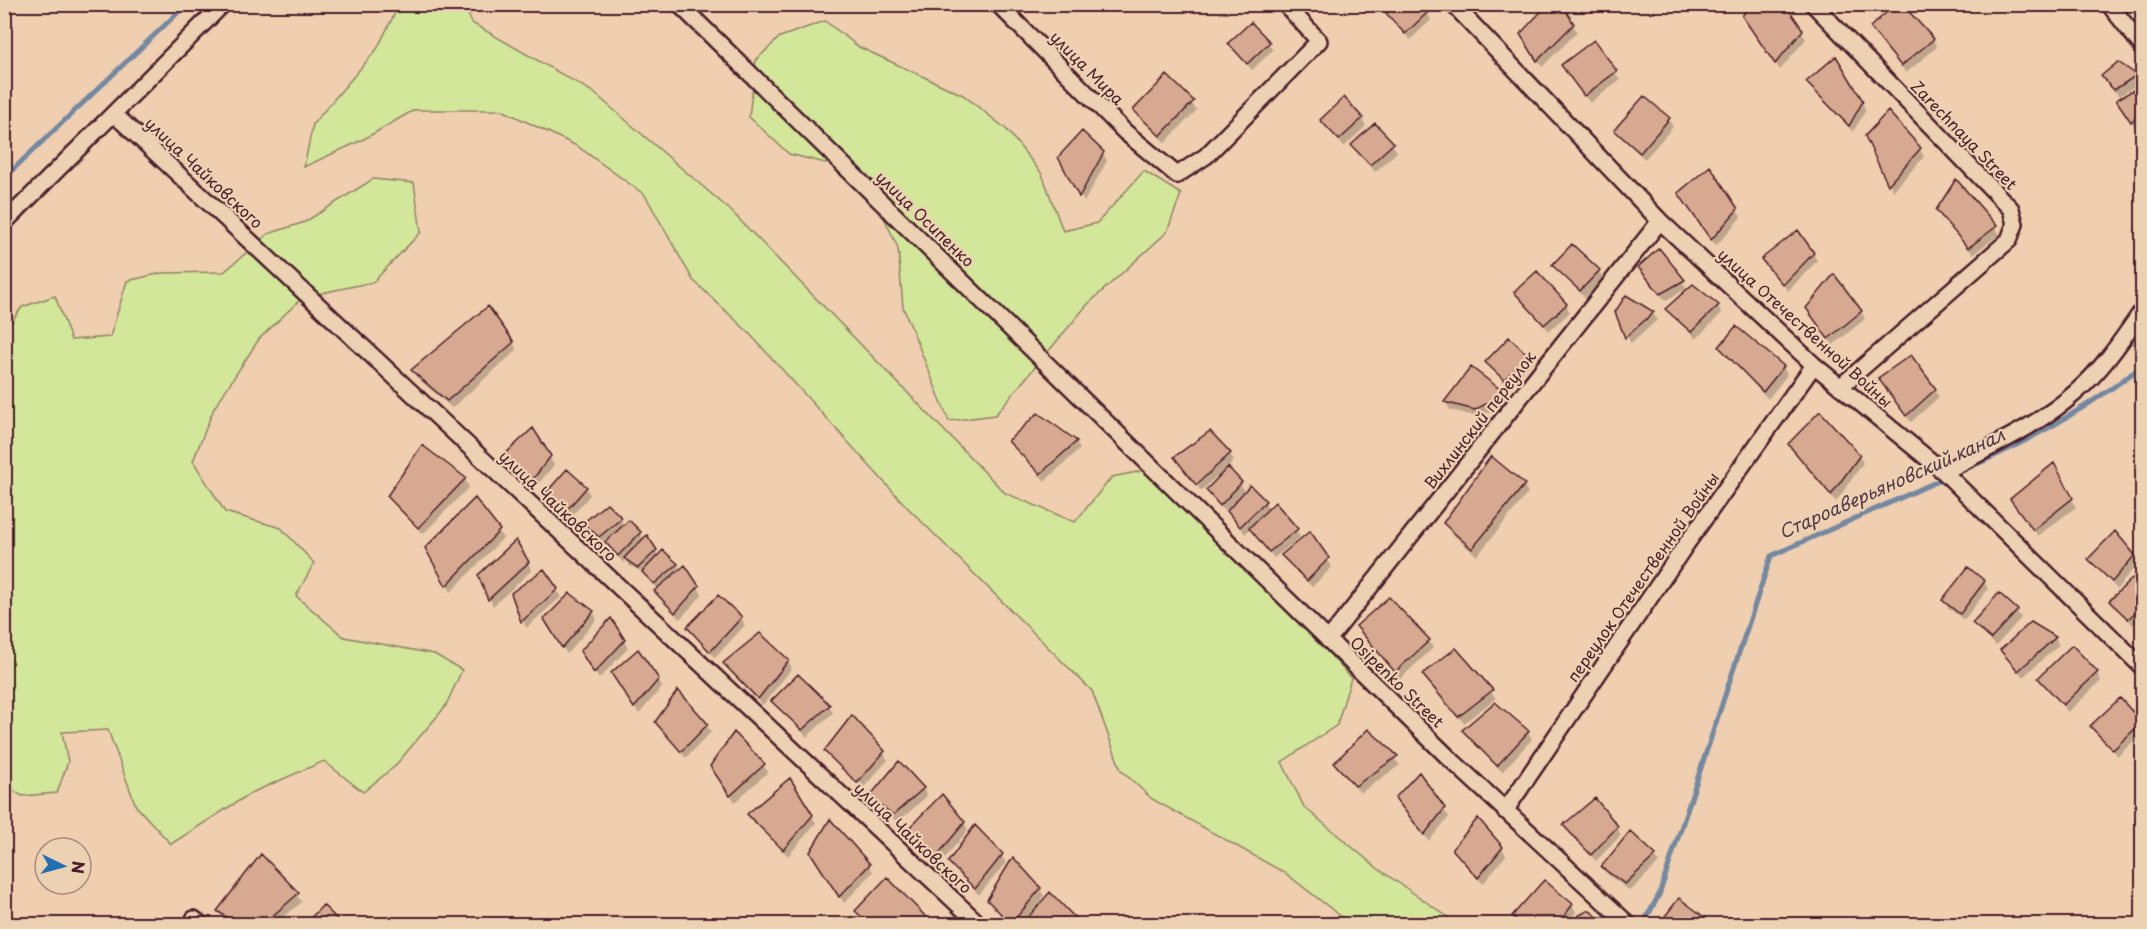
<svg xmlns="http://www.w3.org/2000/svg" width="2147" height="929" viewBox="0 0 2147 929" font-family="'Playpen Sans',sans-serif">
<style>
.green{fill:#d3e79b;stroke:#8e8363;stroke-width:1.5}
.shadow{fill:#0003}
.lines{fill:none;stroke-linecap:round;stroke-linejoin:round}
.stream{stroke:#7388a1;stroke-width:5}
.building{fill:#d7a990;stroke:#4a1f2b;stroke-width:1.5}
.street-casing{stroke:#4a1f2b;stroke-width:20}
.street{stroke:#edd1b3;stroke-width:15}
.labels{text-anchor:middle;stroke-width:4.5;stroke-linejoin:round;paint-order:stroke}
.street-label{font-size:16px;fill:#4a1f2b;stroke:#edd1b3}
.water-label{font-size:18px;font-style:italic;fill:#543948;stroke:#edd1b3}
</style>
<rect width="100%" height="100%" fill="#efcfb0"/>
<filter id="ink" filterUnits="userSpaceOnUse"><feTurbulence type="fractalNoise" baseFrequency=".0167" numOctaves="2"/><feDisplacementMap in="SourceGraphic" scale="12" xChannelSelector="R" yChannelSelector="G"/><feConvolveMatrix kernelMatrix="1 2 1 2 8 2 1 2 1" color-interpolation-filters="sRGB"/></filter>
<g filter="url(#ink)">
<!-- green -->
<path class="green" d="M399 5H464L472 23 593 92 730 210 1005 493 1075 522 1112 477 1162 467 1351 678 1337 725 1282 762 1304 807 1377 868 1458 924H1351L1285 873 1152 799 1121 770 1092 691 906 506 748 332 693 280 645 195 577 146 502 110H414L362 140 304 167 313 124 377 49Z
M825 21 859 47 963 95 1006 129 1042 174 1063 231 1097 223 1144 171 1181 194 1167 232 1087 305 995 415 949 421 903 307 898 248 874 196 838 166 789 154 749 117 756 60 780 37Z
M373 179 414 183 421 232 373 282 303 297 259 339 214 408 193 461 225 512 281 528 314 563 296 596 344 637 434 654 462 670 445 707 394 767 363 792 324 761 251 793 171 844 136 806 108 730 62 732 68 762 57 793 22 796 5 785V331L22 307 55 296 71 340 110 337 127 281 162 273 224 272 268 234 305 222Z"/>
<!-- shadow -->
<path class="shadow" d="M1499 4H1522L1508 15Z
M1561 4 1577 32 1542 67 1522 34Z
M1783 4 1806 39 1780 70 1749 24Z
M2132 4H2142V6L2139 9Z
M1388 13H1427L1431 20 1410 40Z
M1251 24 1273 50 1252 70 1230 44Z
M1872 28 1933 40 1937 47 1906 73Z
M1593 43 1620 80 1590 103 1567 73Z
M1836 58 1866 110 1853 132 1808 83Z
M2136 76 2140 83 2119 96 2102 77Z
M1167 77 1197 110 1165 143 1135 110Z
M2142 87V122L2136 128 2118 101Z
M1362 119 1366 126 1344 147 1322 120Z
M1668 119 1673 127 1645 159 1620 137 1616 130Z
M1867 136 1920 149 1924 157 1893 191Z
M1392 144 1397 152 1375 172 1353 145Z
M1103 153 1107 161 1084 202 1060 157Z
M1956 181 2000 234 1973 254 1943 218Z
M1684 201 1737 210 1741 217 1716 246Z
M1659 251 1687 288 1666 301 1640 268Z
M1813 254 1817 261 1788 291 1763 260Z
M1554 265 1599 271 1603 278 1585 298Z
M1516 292 1566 305 1570 312 1549 331Z
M1718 306 1722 313 1696 339 1667 309Z
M1861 311 1865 319 1833 345 1812 316Z
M1616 312 1653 313 1657 320 1631 344Z
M1736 328 1783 367 1787 375 1768 399 1721 347Z
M513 343 517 350 452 408 417 378 413 371Z
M1527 355 1531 363 1509 387 1487 363Z
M1911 357 1939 397 1911 422 1884 386Z
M1471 369 1504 394 1508 401 1480 417 1450 410 1446 402Z
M533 430 554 465 533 490 510 462Z
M1010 441 1076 442 1080 449 1045 481Z
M1789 444 1859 456 1863 463 1836 502Z
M422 447 465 479 469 487 423 534 388 496Z
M1230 454 1234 461 1227 468 1246 492 1265 502 1269 510 1296 530 1300 537 1274 558 1251 528 1245 534 1228 509 1225 512 1212 497 1208 490 1218 479 1216 477 1201 491 1176 458Z
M2054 465 2076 507 2038 536 2016 507Z
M1524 485 1528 493 1477 556 1449 531 1445 523Z
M586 488 590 495 570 518 550 502 546 495Z
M620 519 625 526 640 533 644 540 646 537 659 557 677 565 698 587 702 595 680 619 660 599 656 592 658 590 644 573 630 566 626 559 623 563 607 542 604 544 585 523Z
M498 531 503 538 451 592 427 548Z
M515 542 532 570 493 606 480 575Z
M1283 555 1327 559 1332 567 1312 587Z
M2134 556 2138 563 2117 589 2090 559Z
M2136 577 2142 586V617L2133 625 2111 601Z
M1984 582 1988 589 1964 620 1948 608 1944 600Z
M557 590 561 597 526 628 513 594Z
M570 595 593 612 597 619 567 654 545 619Z
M2016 611 2021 618 1996 646 1974 623Z
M741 618 745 625 715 658 689 628Z
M611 620 628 648 599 679 582 652Z
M1358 627 1429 641 1433 648 1400 679Z
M2055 638 2059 645 2023 677 2002 650Z
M1455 650 1496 698 1464 723 1423 674Z
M788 661 792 668 763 705 725 663Z
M2097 673 2101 681 2068 712 2039 679Z
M658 680 662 687 639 714 618 681Z
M773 702 829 706 833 713 807 737Z
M657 723 707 725 711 732 686 758Z
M2141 723 2142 733 2118 756 2092 726Z
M1464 730 1528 732 1532 739 1502 772Z
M1368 731 1400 765 1360 793 1336 763Z
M826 751 883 752 888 760 862 789Z
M763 765 768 772 735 802 716 774Z
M1419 775 1449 817 1429 841 1397 798Z
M790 780 816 823 788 856 749 814Z
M923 789 927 796 898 822 876 804 871 796Z
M964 822 968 830 940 864 908 831Z
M1565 825 1616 827 1621 835 1596 861Z
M1502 848 1506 855 1483 884 1453 849Z
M1001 855 1006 863 979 895 950 862Z
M261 856 302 902 275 924H232L219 911Z
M1654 856 1659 863 1630 891 1607 874 1603 867Z
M816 860 869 865 873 872 844 903Z
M887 879 926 919 929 924H868L862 918 857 911Z
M1040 889 1044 896 1026 918 1029 920 1050 895 1079 924H1011L988 900Z
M1679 900 1705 920 1708 924H1661Z
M1572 905 1576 912 1569 922 1588 912 1603 924H1520L1514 916Z"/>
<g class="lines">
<!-- stream -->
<path class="stream" d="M4 178 187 4
M1961 471C2024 444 2088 408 2142 366
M1643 924 1659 895 1771 556 1947 477"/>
</g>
<!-- building -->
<path class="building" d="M1395 4H1422L1428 12 1405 34 1386 13Z
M1548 4H1562L1574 24 1537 61 1520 34Z
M1751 4H1785L1803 30 1775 64 1742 16Z
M1896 4H1902L1934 39 1901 66 1870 27Z
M1251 22 1270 42 1247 64 1228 43Z
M1594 40 1617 71 1584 96 1561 65Z
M1836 56 1863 101 1849 126 1806 82Z
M2118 62 2137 75 2114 90 2101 76Z
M1167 75 1194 101 1160 136 1133 110Z
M2142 85V111L2131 122 2116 100Z
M1644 96 1670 118 1640 153 1614 130Z
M1344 97 1363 118 1339 140 1320 120Z
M1888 111 1921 148 1888 185 1865 136Z
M1375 123 1394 143 1370 165 1351 145Z
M1082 131 1104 152 1079 197 1058 157Z
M1710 166 1738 209 1711 240 1678 193Z
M1956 179 1997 226 1968 248 1936 210Z
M1798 230 1814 253 1783 285 1761 259Z
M1572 244 1600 270 1580 291 1552 265Z
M1659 248 1685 280 1660 294 1638 267Z
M1537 271 1567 304 1544 325 1514 292Z
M1834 274 1862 311 1828 339 1806 308Z
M1693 284 1719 305 1691 332 1665 309Z
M1626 295 1654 312 1625 338 1615 312Z
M488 306 514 342 447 401 411 370Z
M1736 326 1784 366 1763 392 1719 347Z
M1509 337 1528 355 1504 380 1485 362Z
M1911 355 1936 389 1906 416 1878 378Z
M1471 367 1505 393 1475 410 1444 402Z
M1820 411 1860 455 1831 495 1788 444Z
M1038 413 1077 441 1040 474 1008 441Z
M533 428 551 456 529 484 504 455Z
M1210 431 1231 453 1196 485 1174 457Z
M422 445 466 478 418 528 387 496Z
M1491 456 1525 484 1472 549 1443 523Z
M2054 463 2073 498 2033 530 2010 499Z
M1228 467 1242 482 1220 506 1206 490Z
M567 469 587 487 565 512 544 495Z
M1250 485 1266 501 1240 527 1227 511Z
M475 498 500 530 446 586 425 548Z
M1275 502 1298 529 1269 552 1249 528Z
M607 503 622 518 599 537 583 523Z
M629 520 641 532 618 556 605 542Z
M1310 531 1329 558 1307 581 1281 555Z
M2115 531 2135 555 2112 582 2088 559Z
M647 535 657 550 638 568 624 558Z
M516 540 529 562 488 600 478 575Z
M663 550 678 564 654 584 642 572Z
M685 565 699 586 675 613 654 591Z
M1968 567 1985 581 1960 614 1942 600Z
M544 569 558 589 521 622 511 593Z
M2136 575 2142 584V606L2128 619 2109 601Z
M570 593 594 611 562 648 544 619Z
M1999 593 2018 610 1991 639 1972 623Z
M718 595 742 617 710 652 687 627Z
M1389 597 1430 640 1395 672 1356 626Z
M611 618 625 640 594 673 580 651Z
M2031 622 2056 637 2018 671 2000 650Z
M760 633 789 660 758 699 723 663Z
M2072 645 2098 672 2063 705 2038 678Z
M1456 648 1493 690 1458 717 1422 674Z
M638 649 659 679 634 708 611 673Z
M798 674 830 705 802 730 771 701Z
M678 690 708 724 681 752 655 722Z
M2120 698 2142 722 2113 750 2090 726Z
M1495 702 1529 731 1497 766 1462 730Z
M852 715 885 751 857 783 824 751Z
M1368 729 1398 756 1355 786 1334 763Z
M734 732 765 764 730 796 710 766Z
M899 761 924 788 893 815 870 796Z
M1419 772 1445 808 1424 835 1395 798Z
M790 778 813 815 783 850 747 814Z
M942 794 965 822 935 858 906 831Z
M1595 798 1618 826 1591 855 1563 825Z
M1478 818 1503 847 1478 878 1452 849Z
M830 819 870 864 839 897 810 852Z
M975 825 1003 854 975 889 948 862Z
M1630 831 1656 855 1625 884 1601 867Z
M261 854 299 893 263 924H237L217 911Z
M1013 857 1041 888 1011 924 987 900Z
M887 877 927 918 920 924H870L855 911Z
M1544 880 1573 904 1558 924H1522L1512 916Z
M1050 892 1081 924H1022Z
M1679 898 1707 919 1702 924H1659Z
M323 905 342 924H305Z
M1589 910 1606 924 1565 923Z"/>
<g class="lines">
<defs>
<path id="street" d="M679 4 1447 756 1628 924
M998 4 1125 132 1177 175 1206 156 1319 41 1285 4
M1453 4 1660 221 1814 365 1944 472 2142 667
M1813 4 2011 209 2015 224 2009 240 1840 387
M2109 4 2142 46
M114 114 979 924
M4 223 223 4
M1944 472C1987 448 2038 426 2075 393 2102 370 2122 340 2142 311
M1328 640 1660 221
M1505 811 1687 543 1814 365
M194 919 200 924"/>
</defs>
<!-- street casing -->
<use href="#street" class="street-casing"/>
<!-- street -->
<use href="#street" class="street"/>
</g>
</g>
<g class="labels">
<!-- street labels -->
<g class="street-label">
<text transform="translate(1087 68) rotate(45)" y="6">улица Мира</text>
<text transform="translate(1964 135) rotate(46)" y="6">Zarechnaya Street</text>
<text transform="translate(204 173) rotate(43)" y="6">улица Чайковского</text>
<text transform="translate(925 219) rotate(44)" y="6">улица Осипенко</text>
<text transform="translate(1805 328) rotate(42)" y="6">улица Отечественной Войны</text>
<text transform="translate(1480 420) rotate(-52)" y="6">Вихлинский переулок</text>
<text transform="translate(558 506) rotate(43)" y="6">улица Чайковского</text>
<text transform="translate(1643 577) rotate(-55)" y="6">переулок Отечественной Войны</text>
<text transform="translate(1397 682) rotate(44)" y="6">Osipenko Street</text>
<text transform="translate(913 838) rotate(43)" y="6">улица Чайковского</text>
</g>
<!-- water labels -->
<g class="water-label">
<text transform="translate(1892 484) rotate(-24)" y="6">Староаверьяновский канал</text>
</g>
</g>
<!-- margin -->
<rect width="2147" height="929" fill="none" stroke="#edd1b3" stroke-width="24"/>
<rect x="12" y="12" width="2123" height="905" fill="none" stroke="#4a1f2b" stroke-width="2" filter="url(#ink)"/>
<!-- north arrow -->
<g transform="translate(63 866) rotate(95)"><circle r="28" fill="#edd1b3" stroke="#ac8a7d" stroke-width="1.5"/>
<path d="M0-4.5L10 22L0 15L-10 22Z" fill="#1f6fb2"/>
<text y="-9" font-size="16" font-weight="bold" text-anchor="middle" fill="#4a1f2b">N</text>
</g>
</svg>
